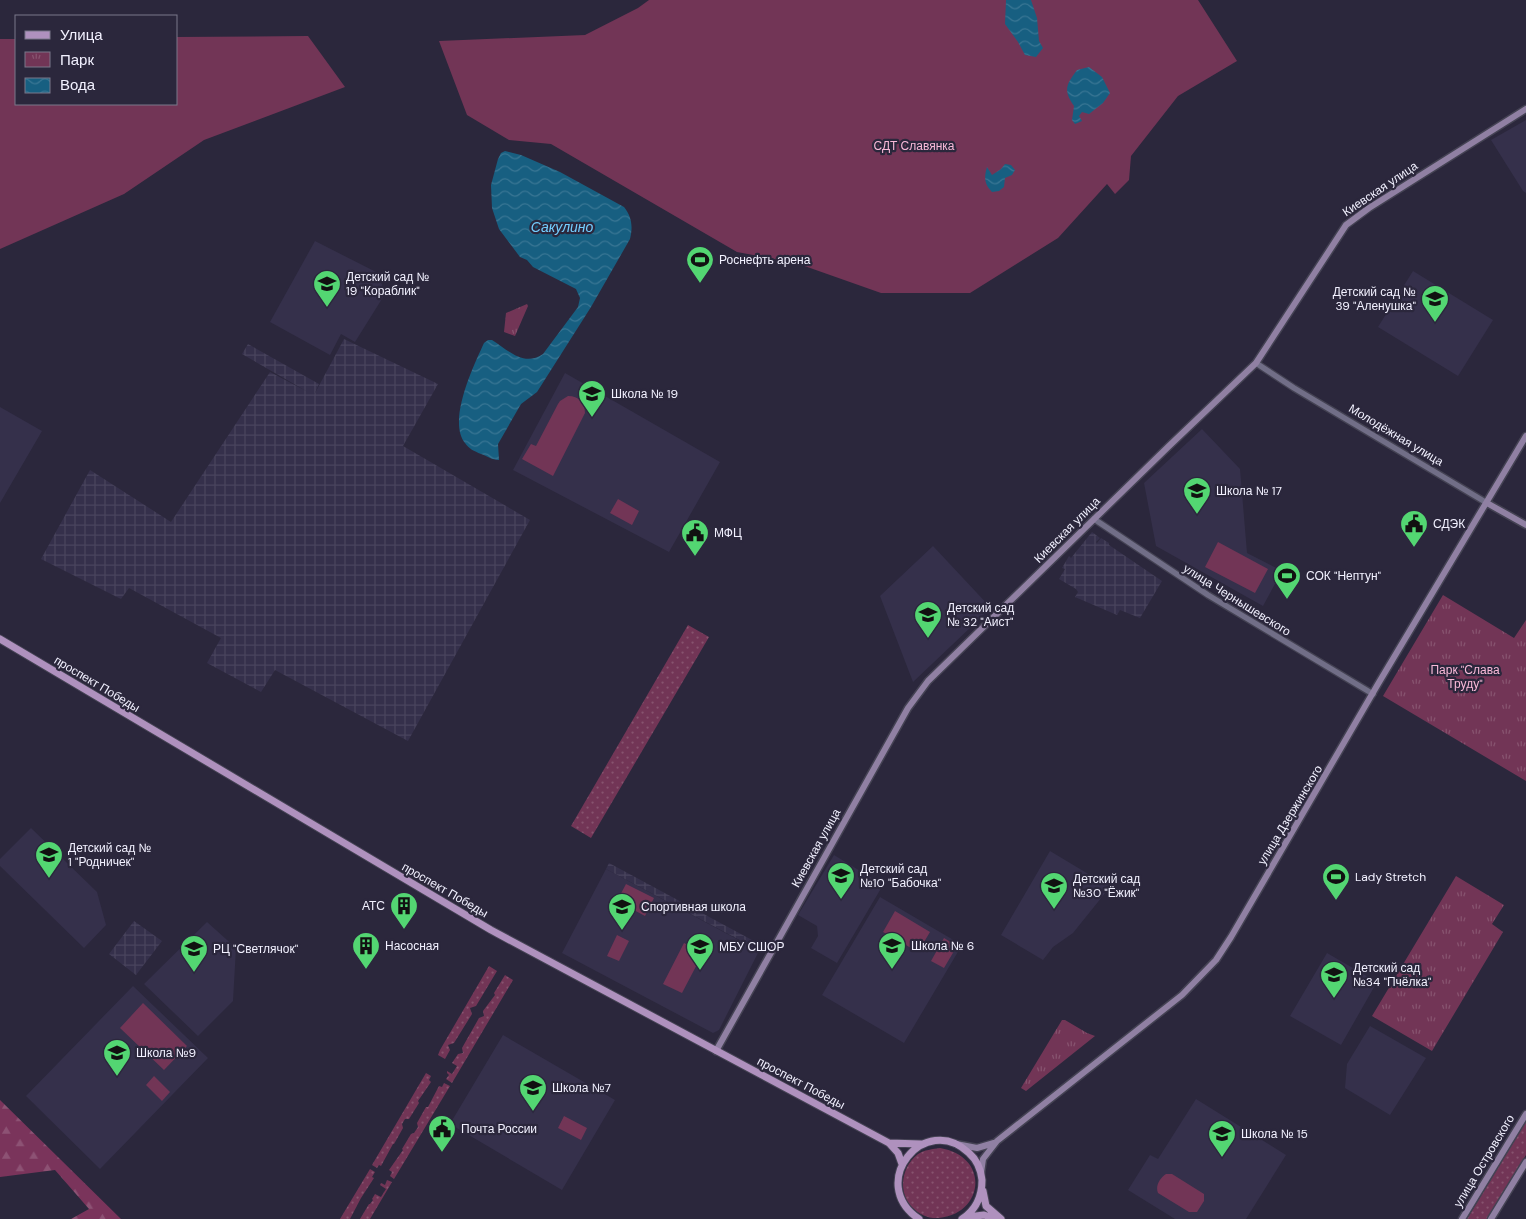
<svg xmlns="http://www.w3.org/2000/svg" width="1526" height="1219" viewBox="0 0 1526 1219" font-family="'DM Sans',sans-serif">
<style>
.built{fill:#35304b}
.industrial{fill:url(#industrial-grid)}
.grass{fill:url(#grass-dots)}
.forest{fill:url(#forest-firs)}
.park{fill:url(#park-tufts)}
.garden{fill:#723556}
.water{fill:url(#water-waves)}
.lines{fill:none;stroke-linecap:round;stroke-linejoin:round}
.tertiary-casing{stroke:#444253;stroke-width:8}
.secondary-casing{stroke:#444253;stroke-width:9}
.primary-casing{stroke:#444253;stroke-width:9}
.tertiary{stroke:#716e87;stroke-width:5.5}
.secondary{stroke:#9080a3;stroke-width:6}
.primary{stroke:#af91be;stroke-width:7}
.labels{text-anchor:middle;stroke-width:4.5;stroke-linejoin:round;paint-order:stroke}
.park-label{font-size:12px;fill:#f8b9d8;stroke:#2b273c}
.street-label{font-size:12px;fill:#f2f1ff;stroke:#2b273c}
.poi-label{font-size:12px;fill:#f2f1ff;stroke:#2b273c;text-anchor:start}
.water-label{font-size:14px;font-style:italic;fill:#74ceff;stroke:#2b273c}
</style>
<defs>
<pattern id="industrial-grid" width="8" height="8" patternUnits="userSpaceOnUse" patternTransform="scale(1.25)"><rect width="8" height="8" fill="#35304b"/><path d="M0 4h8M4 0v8" fill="none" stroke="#49445d"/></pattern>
<pattern id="grass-dots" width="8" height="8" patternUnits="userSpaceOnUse" patternTransform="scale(1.25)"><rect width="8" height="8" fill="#723556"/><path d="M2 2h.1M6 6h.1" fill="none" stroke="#87536f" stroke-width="1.8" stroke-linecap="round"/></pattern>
<pattern id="forest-firs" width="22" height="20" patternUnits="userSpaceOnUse" patternTransform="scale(1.25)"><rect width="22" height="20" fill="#7a345b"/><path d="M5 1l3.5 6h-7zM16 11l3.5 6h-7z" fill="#8d5274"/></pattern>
<pattern id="park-tufts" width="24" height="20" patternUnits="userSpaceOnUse" patternTransform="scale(1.25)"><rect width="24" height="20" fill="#723556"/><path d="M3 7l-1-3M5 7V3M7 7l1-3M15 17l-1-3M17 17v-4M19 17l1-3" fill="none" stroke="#87536f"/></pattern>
<pattern id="water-waves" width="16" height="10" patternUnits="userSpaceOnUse" patternTransform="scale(1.25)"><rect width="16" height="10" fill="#175f81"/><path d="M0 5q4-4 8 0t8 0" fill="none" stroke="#397694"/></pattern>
</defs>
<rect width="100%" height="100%" fill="#2b273c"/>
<!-- built -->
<path class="built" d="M1526 120V193L1523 191 1491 140Z
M315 241 378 273 385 294 355 342 341 334 330 355 270 322Z
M1413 271 1493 320 1458 376 1378 327Z
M565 373 720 462 669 552 513 470Z
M0 407 42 431 0 503Z
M1202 429 1240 469 1247 553 1282 571 1263 606 1156 546 1144 483Z
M933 546 991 608 913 682 880 596Z
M31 828 97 892 106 925 84 948 0 866V859Z
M1050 851 1110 887 1073 933 1053 947 1043 960 1001 935Z
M834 855 883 885 837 963 811 948 818 936 817 926 798 915Z
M606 869 748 945 750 942 761 947 719 1030 713 1033 562 953Z
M880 897 962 945 904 1043 822 995Z
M207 922 236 948 233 1001 198 1036 144 984Z
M1327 953 1377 982 1341 1045 1290 1016Z
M133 986 208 1058 100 1169 26 1096Z
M1370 1026 1426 1058 1390 1115 1345 1088 1347 1064Z
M503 1035 615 1100 562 1190 450 1124Z
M1196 1099 1286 1155 1246 1219H1175L1128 1190 1150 1155 1158 1159Z"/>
<!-- industrial -->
<path class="industrial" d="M344 339 438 384 403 446 530 520 408 741 275 670 261 692 207 663 221 638 129 588 121 599 41 559 90 470 171 522 270 372 308 392 242 354 248 344 319 384 314 395Z
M1092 532 1100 538 1096 542 1097 543 1101 538 1109 543V545L1162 581 1140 618 1120 610 1117 615 1075 597 1078 592 1076 589 1059 579 1065 569 1062 568 1069 556 1071 558Z
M609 863 752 940 749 945 606 869Z
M134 921 162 941 136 975 109 954Z"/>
<!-- grass -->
<path class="grass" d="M688 625 709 637 591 838 571 826Z
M489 966 497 971 476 1006 470 1008 472 1014 454 1043 448 1045 450 1050 445 1059 438 1055 440 1050Z
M505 975 513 980 452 1083 446 1079 449 1075 447 1073V1071L452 1074 457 1066 452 1063 458 1054 463 1053 462 1048 479 1018 484 1016 483 1011 495 995 494 993Z
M426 1073 431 1076 429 1080 431 1082 418 1101 419 1103 409 1119H405L402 1124 403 1128 394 1144H393L381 1166 379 1165 377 1168 372 1165Z
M444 1083 450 1086 394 1179 390 1176 392 1172 389 1170 403 1150 402 1149 411 1134 414 1133 418 1127 417 1123 426 1107H428L439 1086 442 1087Z
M1526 1121V1155L1487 1219H1467Z
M940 1148C993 1157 983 1219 933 1218 924 1217 916 1212 910 1205 898 1190 902 1166 918 1154 924 1150 933 1149 940 1148Z
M370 1169 375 1172 372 1177 374 1178 361 1198 350 1219H340Z
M387 1180 392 1182 370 1219H360L369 1204H370L373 1200 372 1199 375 1194 381 1197 386 1189 380 1185 381 1183 385 1185Z"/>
<!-- forest -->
<path class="forest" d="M0 1100 121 1219H71L89 1209 55 1170 0 1177Z"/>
<!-- park -->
<path class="park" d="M527 304 528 306 515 336 504 332 506 313Z
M1443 595 1514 638 1526 620V781L1383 696Z
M1456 876 1504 905 1492 924 1503 932 1432 1051 1372 1016Z
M1062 1020H1065L1087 1033 1095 1036 1026 1091 1021 1088Z"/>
<!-- garden -->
<path class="garden" d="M649 0H1198L1237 61 1178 96 1131 156 1129 180 1115 194 1107 184 1058 238 970 293H881L796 263 737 252 551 144 509 140 467 115 439 41 585 35 638 8Z
M308 36 345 87 204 140 124 194 0 249V39H16V104H176V37Z
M568 396C579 396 585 403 585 413L553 476 522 459 531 444 536 446 558 404 560 401Z
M618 499 639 511 632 525 610 513Z
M1218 542 1268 569 1255 593 1205 567Z
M626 884 654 898 645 916 617 901Z
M895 911 930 932 918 952 883 932Z
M617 935 629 941 619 961 607 956Z
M944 938 957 946 944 968 931 961Z
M684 943 703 953 682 993 663 984Z
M143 1003 187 1046 164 1070 120 1028Z
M154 1076 170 1092 162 1101 146 1085Z
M564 1116 587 1128 581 1140 558 1128Z
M1166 1174H1172L1204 1194V1201L1197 1212H1189L1158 1193C1155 1186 1160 1178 1166 1174Z"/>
<!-- water -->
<path class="water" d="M1006 0H1031L1037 18 1039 41 1043 48 1036 57 1025 55 1018 42 1005 24Z
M1089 67 1102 77 1110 93 1103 103 1089 114 1082 112 1079 116 1082 121 1075 124 1072 120 1074 106C1063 90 1066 85 1077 70Z
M505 151 521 155 560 172 624 207C632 217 633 227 630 239L591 307 537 392 521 404 498 444 499 460C492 460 487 456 481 454 474 451 469 449 465 443 447 421 474 365 484 343L488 340H492C509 351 524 367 543 354L578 307 580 298 576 289 533 267 527 260 520 257 499 229 492 208 491 185 498 159 501 153Z
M1005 164 1011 165 1015 170 1012 175 1005 178 1004 187 999 191 992 192C984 184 984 177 987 167L992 175 1001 169Z"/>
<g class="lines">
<defs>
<path id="tertiary" d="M1256 363 1294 388 1487 503
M1094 519 1208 595 1373 694"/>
<path id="secondary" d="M1487 503 1526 525
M716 1051 908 708 928 681 1169 446 1256 363 1346 225 1369 208 1526 109
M956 1144 977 1148 994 1143
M981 1173 983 1159 997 1141 1182 995 1216 960 1231 937 1378 684 1526 436
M1462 1219 1526 1114
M1491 1219 1526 1162"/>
<path id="primary" d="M0 639 491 930 889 1143 898 1153 902 1164
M889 1143 921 1144
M983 1191 986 1206 1001 1219
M968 1217 984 1215 997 1219
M919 1219C866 1183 925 1111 969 1153 977 1160 981 1170 982 1180 982 1197 976 1210 962 1219"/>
</defs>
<!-- tertiary casing -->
<use href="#tertiary" class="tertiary-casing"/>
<!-- secondary casing -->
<use href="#secondary" class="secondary-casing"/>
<!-- primary casing -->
<use href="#primary" class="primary-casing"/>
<!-- tertiary -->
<use href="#tertiary" class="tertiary"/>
<!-- secondary -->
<use href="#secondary" class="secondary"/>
<!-- primary -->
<use href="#primary" class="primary"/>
</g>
<!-- icons -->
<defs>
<symbol id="stadium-pin" viewBox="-11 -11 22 30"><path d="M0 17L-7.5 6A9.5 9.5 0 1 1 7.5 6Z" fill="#53d672" stroke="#2b273c"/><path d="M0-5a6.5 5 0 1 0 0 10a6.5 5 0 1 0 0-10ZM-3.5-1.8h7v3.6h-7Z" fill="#111"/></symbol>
<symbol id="school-pin" viewBox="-11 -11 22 30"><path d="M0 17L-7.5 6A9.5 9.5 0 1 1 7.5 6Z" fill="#53d672" stroke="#2b273c"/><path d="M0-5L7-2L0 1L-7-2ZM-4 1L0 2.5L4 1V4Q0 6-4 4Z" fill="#111"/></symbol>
<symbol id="civic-pin" viewBox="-11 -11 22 30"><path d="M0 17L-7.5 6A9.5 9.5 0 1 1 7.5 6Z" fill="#53d672" stroke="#2b273c"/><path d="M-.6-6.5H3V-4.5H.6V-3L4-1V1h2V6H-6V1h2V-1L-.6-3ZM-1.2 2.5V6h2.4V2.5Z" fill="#111"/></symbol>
<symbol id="building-pin" viewBox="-11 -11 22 30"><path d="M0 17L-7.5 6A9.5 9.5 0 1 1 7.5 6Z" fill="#53d672" stroke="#2b273c"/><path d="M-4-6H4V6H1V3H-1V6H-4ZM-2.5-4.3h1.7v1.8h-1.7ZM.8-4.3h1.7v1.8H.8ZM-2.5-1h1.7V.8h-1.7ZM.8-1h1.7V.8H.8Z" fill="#111"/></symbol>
</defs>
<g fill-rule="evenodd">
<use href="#stadium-pin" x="684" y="244" width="32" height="43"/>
<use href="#school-pin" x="311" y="268" width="32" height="43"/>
<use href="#school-pin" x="1419" y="283" width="32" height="43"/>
<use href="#school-pin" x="576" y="378" width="32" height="43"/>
<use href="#school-pin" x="1181" y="475" width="32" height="43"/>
<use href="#civic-pin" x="1398" y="508" width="32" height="43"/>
<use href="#civic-pin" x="679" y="517" width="32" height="43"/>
<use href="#stadium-pin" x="1271" y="560" width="32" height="43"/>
<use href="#school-pin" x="912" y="599" width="32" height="43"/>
<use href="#school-pin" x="33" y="839" width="32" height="43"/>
<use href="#school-pin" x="825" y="860" width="32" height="43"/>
<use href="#stadium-pin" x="1320" y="861" width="32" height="43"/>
<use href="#school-pin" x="1038" y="870" width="32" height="43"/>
<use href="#building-pin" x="388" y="890" width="32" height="43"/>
<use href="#school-pin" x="606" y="891" width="32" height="43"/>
<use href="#building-pin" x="350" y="930" width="32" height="43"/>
<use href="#school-pin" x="876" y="930" width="32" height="43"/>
<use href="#school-pin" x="684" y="931" width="32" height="43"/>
<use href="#school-pin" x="178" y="933" width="32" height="43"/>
<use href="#school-pin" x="1318" y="959" width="32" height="43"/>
<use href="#school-pin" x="101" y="1037" width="32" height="43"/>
<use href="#school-pin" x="517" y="1072" width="32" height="43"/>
<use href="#civic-pin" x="426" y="1113" width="32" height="43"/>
<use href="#school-pin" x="1206" y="1118" width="32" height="43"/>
</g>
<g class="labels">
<!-- park labels -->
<g class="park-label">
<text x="914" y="150">СДТ Славянка</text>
<text x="1465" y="674">Парк "Слава<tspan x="1465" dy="14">Труду"</tspan></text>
</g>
<!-- street labels -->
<g class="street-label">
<text transform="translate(1380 189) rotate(-34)" y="4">Киевская улица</text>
<text transform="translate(1396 435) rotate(31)" y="4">Молодёжная улица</text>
<text transform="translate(1067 530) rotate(-45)" y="4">Киевская улица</text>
<text transform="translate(1237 600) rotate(32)" y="4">улица Чернышевского</text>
<text transform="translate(97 684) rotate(31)" y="4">проспект Победы</text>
<text transform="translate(1290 815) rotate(-59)" y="4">улица Дзержинского</text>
<text transform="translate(816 848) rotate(-61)" y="4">Киевская улица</text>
<text transform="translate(445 890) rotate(30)" y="4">проспект Победы</text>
<text transform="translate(801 1083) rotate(28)" y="4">проспект Победы</text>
<text transform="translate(1484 1161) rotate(-59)" y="4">улица Островского</text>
</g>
<!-- poi labels -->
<g class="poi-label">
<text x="719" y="264">Роснефть арена</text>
<text x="346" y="281">Детский сад №<tspan x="346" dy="14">19 "Кораблик"</tspan></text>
<text x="1416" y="296" text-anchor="end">Детский сад №<tspan x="1416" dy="14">39 "Аленушка"</tspan></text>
<text x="611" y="398">Школа № 19</text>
<text x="1216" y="495">Школа № 17</text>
<text x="1433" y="528">СДЭК</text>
<text x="714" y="537">МФЦ</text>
<text x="1306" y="580">СОК "Нептун"</text>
<text x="947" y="612">Детский сад<tspan x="947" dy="14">№ 32 "Аист"</tspan></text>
<text x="68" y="852">Детский сад №<tspan x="68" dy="14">1 "Родничек"</tspan></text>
<text x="860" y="873">Детский сад<tspan x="860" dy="14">№10 "Бабочка"</tspan></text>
<text x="1355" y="881">Lady Stretch</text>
<text x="1073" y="883">Детский сад<tspan x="1073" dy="14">№30 "Ёжик"</tspan></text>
<text x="385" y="910" text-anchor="end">АТС</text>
<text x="641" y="911">Спортивная школа</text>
<text x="385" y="950">Насосная</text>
<text x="911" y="950">Школа № 6</text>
<text x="719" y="951">МБУ СШОР</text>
<text x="213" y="953">РЦ "Светлячок"</text>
<text x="1353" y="972">Детский сад<tspan x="1353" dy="14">№34 "Пчёлка"</tspan></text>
<text x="136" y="1057">Школа №9</text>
<text x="552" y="1092">Школа №7</text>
<text x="461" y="1133">Почта России</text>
<text x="1241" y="1138">Школа № 15</text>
</g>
<!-- water labels -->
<g class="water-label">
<text x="562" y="232">Сакулино</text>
</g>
</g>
<!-- legend -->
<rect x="15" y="15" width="162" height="90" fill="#2b273c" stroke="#7b788a"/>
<rect x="25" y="31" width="25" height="8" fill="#af91be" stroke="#7b788a"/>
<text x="60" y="40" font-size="15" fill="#f2f1ff">Улица</text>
<rect x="25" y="52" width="25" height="15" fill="url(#park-tufts)" stroke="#7b788a"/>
<text x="60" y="65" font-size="15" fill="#f2f1ff">Парк</text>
<rect x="25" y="78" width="25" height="15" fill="url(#water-waves)" stroke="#7b788a"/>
<text x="60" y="90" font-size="15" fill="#f2f1ff">Вода</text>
</svg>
